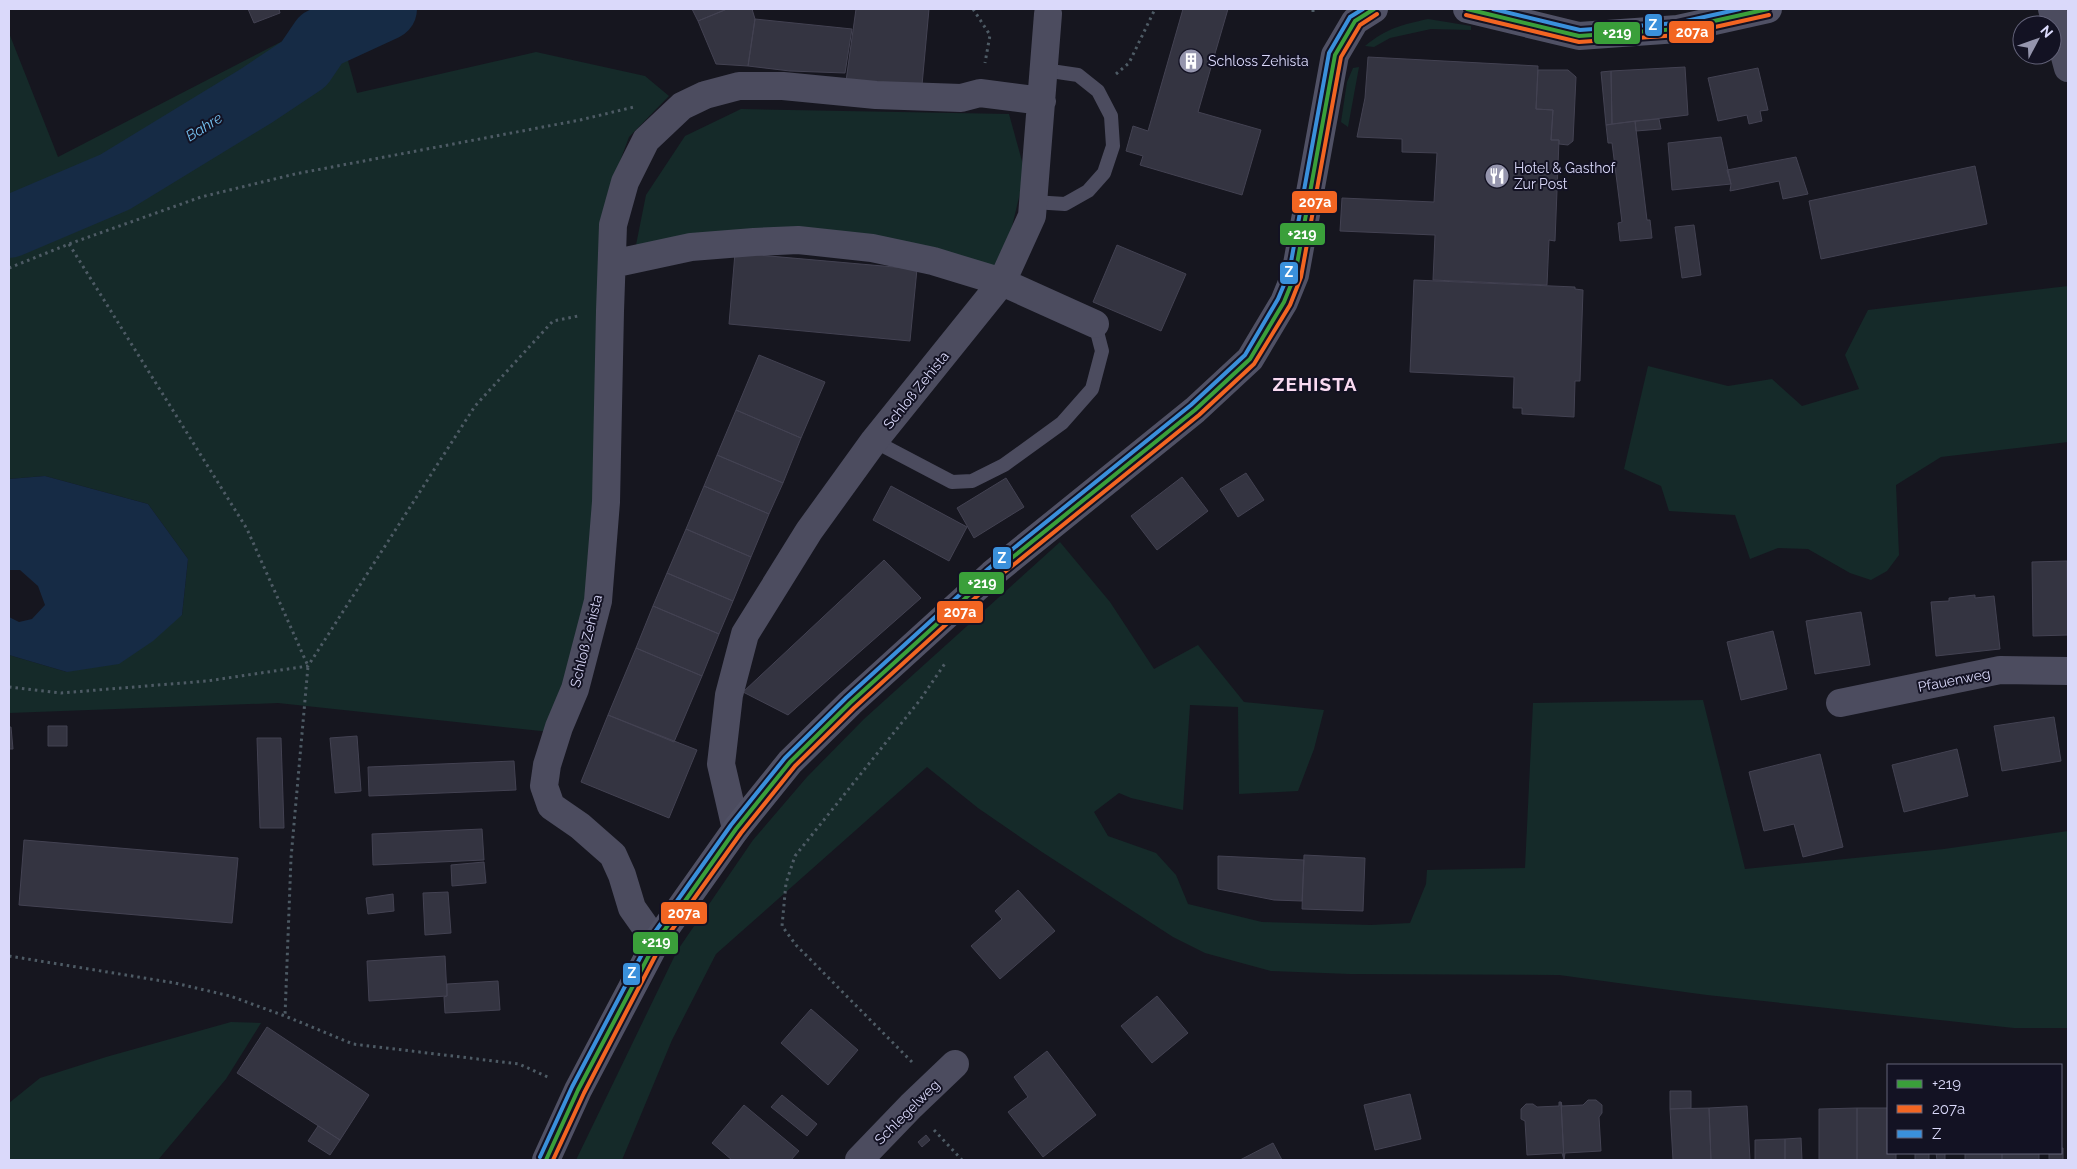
<svg xmlns="http://www.w3.org/2000/svg" width="2077" height="1169" viewBox="0 0 2077 1169" font-family="Raleway,sans-serif">
<style>
.green{fill:#152a29}
.water{fill:#162b45}
.lines{fill:none;stroke-linecap:round;stroke-linejoin:round}
.river{stroke:#162b45;stroke-width:62}
.building{fill:#343441;stroke:#434252}
.path{stroke:#4e5b65;stroke-width:3;stroke-dasharray:2.5 4;stroke-linecap:butt}
.service{stroke:#4c4c5f;stroke-width:14}
.minor{stroke:#4c4c5f;stroke-width:28}
.secondary{stroke:#505165;stroke-width:28}
.bus-1-casing{stroke:#131223;stroke-width:8}
.bus-2-casing{stroke:#131223;stroke-width:8}
.bus-3-casing{stroke:#131223;stroke-width:8}
.bus-1{stroke:#3a9f3a;stroke-width:4}
.bus-2{stroke:#f26522;stroke-width:4}
.bus-3{stroke:#3a90db;stroke-width:4}
.labels{text-anchor:middle;stroke-width:4;stroke-linejoin:round;paint-order:stroke}
.poi-label{font-size:14px;fill:#dad9fa;stroke:#131223;text-anchor:start}
.street-label{font-size:14px;fill:#dad9fa;stroke:#131223}
.water-label{font-size:15px;font-style:italic;fill:#74bfee;stroke:#131223}
.district-label{font-size:19px;font-weight:bold;letter-spacing:1px;fill:#fadbf1;stroke:#131223}
.line-badge{stroke:#131223;stroke-width:2}
.badge-label{font-size:14px;text-anchor:middle;font-weight:bold;fill:#fff}
</style>
<rect width="100%" height="100%" fill="#16161f"/>
<!-- green -->
<path class="green" d="M335 14 357 93 536 52 645 76 669 96 629 137 613 180 592 600 550 732 278 703 9 713V655L67 672 182 615 188 559 148 504 45 476 9 479V33L58 157Z
M1428 19 1471 26V30L1431 29 1390 38 1374 47 1365 46C1387 28 1401 25 1428 19Z
M1359 67 1348 127 1341 122 1347 82 1353 68Z
M741 109 1009 114 1025 172 1000 277 902 249 634 255 646 195 685 136Z
M2068 286V442L1941 457 1896 485 1899 555 1887 571 1871 580 1850 573 1808 549 1778 548 1750 559 1735 515 1669 511 1661 486 1624 469 1648 366 1728 386 1772 379 1802 406 1859 389 1845 355 1868 310Z
M1060 542 1110 602 1154 669 1198 645 1244 702 1324 710 1314 749 1298 791 1239 794 1238 707 1190 705 1183 810 1131 798 1119 793 1094 812 1108 836 1156 853 1176 875 1188 904 1262 922 1371 925 1410 923 1426 884 1427 870 1525 868 1533 703 1703 700 1745 869 1944 849 2068 831V1028H2014L1707 995 1559 975 1350 974 1271 971 1205 953 1173 937 1042 852 978 808 927 767 716 954 672 1040 622 1160H576L677 951 753 840 807 777 864 719Z
M231 1022 261 1023 226 1079 158 1160H9V1103L40 1078 106 1057Z"/>
<!-- water -->
<path class="water" d="M45 476 148 504 188 559 182 615 153 641 119 664 67 672 9 655V617L19 622 32 619 45 605 38 586 20 570H9V479Z"/>
<g class="lines">
<!-- river -->
<path class="river" d="M9 227 115 182 256 96 304 64 321 39 386 9"/>
</g>
<!-- building -->
<path class="building" d="M248 9H279L280 13 254 23Z
M692 9H727L698 21Z
M727 9H752L755 19 748 66 716 64 698 21Z
M856 9H929L922 85 846 81Z
M1183 9H1228L1198 112 1261 130 1242 195 1140 165 1143 156 1126 151 1133 126 1148 131Z
M755 19 852 29 845 73 790 71 748 66Z
M1368 57 1538 66 1536 109 1553 110 1551 140H1559L1555 241 1549 240 1547 285 1433 280 1435 235 1340 231 1342 198 1434 202 1437 153 1402 152V139L1357 137 1365 98Z
M1685 67 1688 115 1612 124 1611 71Z
M1758 68 1768 110 1760 111 1762 121 1749 124 1747 115 1718 121 1708 78Z
M1538 70H1568L1576 77 1573 141 1568 145 1559 144V140H1551L1553 110 1536 109Z
M1611 71 1612 124 1606 125 1601 72Z
M1659 119 1661 129 1636 131 1635 121Z
M1635 121 1647 220H1650L1652 238 1620 241 1618 223 1622 222 1612 143H1608L1606 125Z
M1721 137 1731 184 1672 190 1668 143Z
M1796 157 1808 194 1783 199 1779 181 1730 191 1731 184 1727 170Z
M1975 166 1987 224 1821 259 1809 201Z
M1694 225 1701 275 1682 278 1675 227Z
M1117 245 1186 274 1161 331 1093 302Z
M735 253 917 269 910 341 729 324Z
M1414 280 1575 287V289L1583 290 1580 381H1575L1574 417 1522 414V408H1513L1514 377 1410 372Z
M759 355 825 382 801 438 736 410Z
M736 410 801 438 783 483 717 455Z
M717 455 783 483 769 514 704 486Z
M1246 473 1264 500 1238 517 1220 489Z
M1182 477 1208 511 1157 550 1131 516Z
M1006 478 1024 507 974 538 957 508Z
M704 486 769 514 751 557 686 529Z
M891 486 967 527 949 561 873 520Z
M686 529 751 557 733 601 667 573Z
M884 560 921 598 788 715 743 692Z
M2067 561 2068 635 2033 636 2032 562Z
M667 573 733 601 719 634 653 606Z
M1975 595V598L1994 596 2000 649 1936 656 1931 602 1949 601V598Z
M653 606 719 634 702 676 636 648Z
M1861 612 1870 665 1815 674 1806 621Z
M1773 631 1787 689 1741 700 1727 642Z
M636 648 702 676 674 742 608 715Z
M608 715 697 750 669 818 581 782Z
M2054 717 2061 761 2002 771 1994 726Z
M48 726H67V746H48Z
M9 727H11L13 749H9Z
M357 736 361 791 335 793 330 738Z
M257 738H281L284 828H260Z
M1957 749 1968 796 1904 812 1892 765Z
M1820 754 1843 847 1803 857 1794 824 1764 831 1749 772Z
M514 761 516 790 369 796 368 767Z
M482 829 484 860 373 865 372 834Z
M24 840 238 858 232 923 19 905Z
M1304 855 1365 858 1363 911 1302 909Z
M1218 856 1304 860 1302 901 1274 900 1218 889Z
M484 862 486 883 452 886 451 865Z
M1018 890 1055 931 1000 979 971 946 1002 919 995 911Z
M448 892 451 933 425 935 423 893Z
M393 894 394 911 368 914 366 898Z
M445 956 447 996 369 1001 367 961Z
M498 981 500 1010 445 1013 444 997 447 996V984Z
M1157 996 1188 1033 1152 1063 1121 1026Z
M811 1009 858 1050 828 1085 781 1043Z
M267 1027 369 1095 340 1140 237 1073Z
M1047 1051 1096 1115 1043 1157 1008 1112 1028 1097 1014 1077Z
M1670 1091H1691V1108L1670 1109Z
M1410 1094 1421 1139 1375 1150 1364 1105Z
M782 1095 817 1124 807 1136 771 1107Z
M1588 1100H1596L1602 1105V1113L1599 1117 1601 1151 1565 1153 1564 1160 1561 1102 1562 1106 1583 1105Z
M1559 1102H1561L1564 1160 1562 1153 1527 1155 1525 1121 1521 1119V1109L1526 1104H1533L1537 1107 1559 1106Z
M744 1105 799 1151 791 1160H732L712 1143Z
M1747 1106 1750 1160H1711L1709 1108Z
M1709 1108 1711 1160H1673L1670 1109Z
M1857 1108H1888V1153H1896V1160H1857Z
M1857 1108V1160H1819V1109Z
M318 1126 340 1140 330 1155 308 1141Z
M926 1135 930 1140 922 1147 918 1142Z
M1801 1138 1802 1160H1785V1139Z
M1785 1139V1160H1755V1140Z
M1273 1143 1282 1160H1240Z
M2061 1148H2063V1160H2049V1153H2061Z
M1915 1153H1929V1160H1915Z
M1936 1153H1945V1160H1937Z
M1965 1153H2002V1160H1965Z
M2002 1153H2039V1160H2002Z"/>
<g class="lines">
<!-- path -->
<path class="path" d="M973 9 990 35 985 63
M1313 12V9
M1116 74 1129 63 1155 9
M69 244 247 529 308 666 291 858 285 1016
M9 268 69 244 201 197 295 174 580 120 634 107
M9 687 61 693 207 681 308 666 475 406 553 321 578 316
M9 956 175 983 230 996 285 1016 353 1044 519 1064 550 1078
M912 1062 796 945 782 926 786 883 795 856 920 700 946 662
M934 1130 962 1160"/>
<!-- service -->
<path class="service" d="M1033 202 1065 204 1088 191 1104 173 1113 146 1111 116 1098 91 1078 75 1044 70
M874 441 952 482 972 481 1004 465 1062 423 1092 389 1102 351 1095 324"/>
<!-- minor -->
<path class="minor" d="M2052 9 2068 68
M612 264 691 247 754 242 798 240 872 248 933 261 1002 282 1095 324
M1840 703 2000 670 2068 671
M736 829 721 764 729 695 745 634 809 531 874 441 1002 282 1032 216 1048 14
M656 942 632 908 622 875 613 855 580 826 551 806 544 786 547 765 559 727 575 689 598 601 606 502 610 311 613 225 625 182 646 140 682 106 705 95 739 86H783L876 95 961 98 980 93 1042 101
M859 1160 911 1106 955 1064"/>
<!-- secondary -->
<path class="secondary" d="M1467 9 1579 36 1678 29 1768 9
M546 1160 578 1090 656 942 736 829 790 762 850 703 992 574 1195 410 1250 359 1284 302 1295 275 1335 55 1355 21 1374 9"/>
<defs>
<path id="bus-1" d="M1467 9 1579 36 1678 29 1768 9
M546 1160 578 1090 656 942 736 829 790 762 850 703 992 574 1195 410 1250 359 1284 302 1295 275 1335 55 1355 21 1374 9"/>
<path id="bus-2" d="M1466 15 1579 42 1679 35 1769 15
M553 1160 584 1093 661 945 741 833 795 766 854 708 996 579 1199 415 1254 364 1290 305 1301 277 1341 57 1360 25 1377 14"/>
<path id="bus-3" d="M1493 9 1580 30 1677 23 1740 9
M540 1157 572 1087 650 939 731 825 785 758 846 698 988 569 1191 405 1245 355 1278 299 1289 273 1329 53 1350 17 1363 9"/>
</defs>
<!-- bus-1 casing -->
<use href="#bus-1" class="bus-1-casing"/>
<!-- bus-2 casing -->
<use href="#bus-2" class="bus-2-casing"/>
<!-- bus-3 casing -->
<use href="#bus-3" class="bus-3-casing"/>
<!-- bus-1 -->
<use href="#bus-1" class="bus-1"/>
<!-- bus-2 -->
<use href="#bus-2" class="bus-2"/>
<!-- bus-3 -->
<use href="#bus-3" class="bus-3"/>
</g>
<!-- icons -->
<defs>
<symbol id="building-disc" viewBox="-11 -11 22 22"><circle r="9.5" fill="#9595ad" stroke="#131223"/><path d="M-4-6H4V6H1V3H-1V6H-4ZM-2.5-4.3h1.7v1.8h-1.7ZM.8-4.3h1.7v1.8H.8ZM-2.5-1h1.7V.8h-1.7ZM.8-1h1.7V.8H.8Z" fill="#fff"/></symbol>
<symbol id="restaurant-disc" viewBox="-11 -11 22 22"><circle r="9.5" fill="#9595ad" stroke="#131223"/><path d="M-5-6h1v4h1v-4h1v4h1v-4h1v5L-1.5 .5V6h-2V.5L-5-1ZM5-6V6H3V1.5H1.5Q1.5-4 5-6Z" fill="#fff"/></symbol>
</defs>
<g fill-rule="evenodd">
<use href="#building-disc" x="1177" y="47" width="28" height="28"/>
<use href="#restaurant-disc" x="1483" y="162" width="28" height="28"/>
</g>
<g class="labels">
<!-- poi labels -->
<g class="poi-label">
<text x="1208" y="66">Schloss Zehista</text>
<text x="1514" y="173">Hotel &amp; Gasthof<tspan x="1514" dy="16">Zur Post</tspan></text>
</g>
<!-- street labels -->
<g class="street-label">
<text transform="translate(916 390) rotate(-51)" y="5">Schloß Zehista</text>
<text transform="translate(586 641) rotate(-76)" y="5">Schloß Zehista</text>
<text transform="translate(1954 680) rotate(-11)" y="5">Pfauenweg</text>
<text transform="translate(907 1112) rotate(-45)" y="5">Schlegelweg</text>
</g>
<!-- water labels -->
<g class="water-label">
<text transform="translate(204 127) rotate(-32)" y="5">Bahre</text>
</g>
<!-- district labels -->
<g class="district-label">
<text x="1315" y="391">ZEHISTA</text>
</g>
</g>
<g class="line-badge">
<rect x="1644" y="13" width="19" height="24" rx="5" fill="#3a90db"/>
<rect x="1668" y="20" width="47" height="24" rx="5" fill="#f26522"/>
<rect x="1593" y="21" width="48" height="24" rx="5" fill="#3a9f3a"/>
<rect x="1291" y="190" width="47" height="24" rx="5" fill="#f26522"/>
<rect x="1279" y="222" width="47" height="24" rx="5" fill="#3a9f3a"/>
<rect x="1279" y="261" width="20" height="24" rx="5" fill="#3a90db"/>
<rect x="992" y="546" width="20" height="24" rx="5" fill="#3a90db"/>
<rect x="958" y="571" width="47" height="24" rx="5" fill="#3a9f3a"/>
<rect x="936" y="600" width="48" height="24" rx="5" fill="#f26522"/>
<rect x="660" y="901" width="48" height="24" rx="5" fill="#f26522"/>
<rect x="632" y="931" width="47" height="24" rx="5" fill="#3a9f3a"/>
<rect x="622" y="962" width="19" height="24" rx="5" fill="#3a90db"/>
</g>
<g class="badge-label">
<text x="1653" y="30">Z</text>
<text x="1692" y="37">207a</text>
<text x="1617" y="38">+219</text>
<text x="1315" y="207">207a</text>
<text x="1302" y="239">+219</text>
<text x="1289" y="277">Z</text>
<text x="1002" y="563">Z</text>
<text x="982" y="588">+219</text>
<text x="960" y="617">207a</text>
<text x="684" y="918">207a</text>
<text x="656" y="947">+219</text>
<text x="632" y="978">Z</text>
</g>
<!-- border -->
<rect width="2077" height="1169" fill="none" stroke="#dad9fa" stroke-width="20"/>
<!-- legend -->
<rect x="1887" y="1064" width="175" height="90" fill="#131223" stroke="#636279"/>
<rect x="1897" y="1080" width="25" height="8" fill="#3a9f3a" stroke="#636279"/>
<text x="1932" y="1089" font-size="15" fill="#dad9fa">+219</text>
<rect x="1897" y="1105" width="25" height="8" fill="#f26522" stroke="#636279"/>
<text x="1932" y="1114" font-size="15" fill="#dad9fa">207a</text>
<rect x="1897" y="1130" width="25" height="8" fill="#3a90db" stroke="#636279"/>
<text x="1932" y="1139" font-size="15" fill="#dad9fa">Z</text>
<!-- north arrow -->
<g transform="translate(2037 40) rotate(49)"><circle r="24" fill="#131223" stroke="#636279"/>
<path d="M0-4L9 19L0 12L-9 19Z" fill="#9595ad"/>
<text y="-8" font-size="14" font-weight="bold" text-anchor="middle" fill="#dad9fa">N</text>
</g>
</svg>
